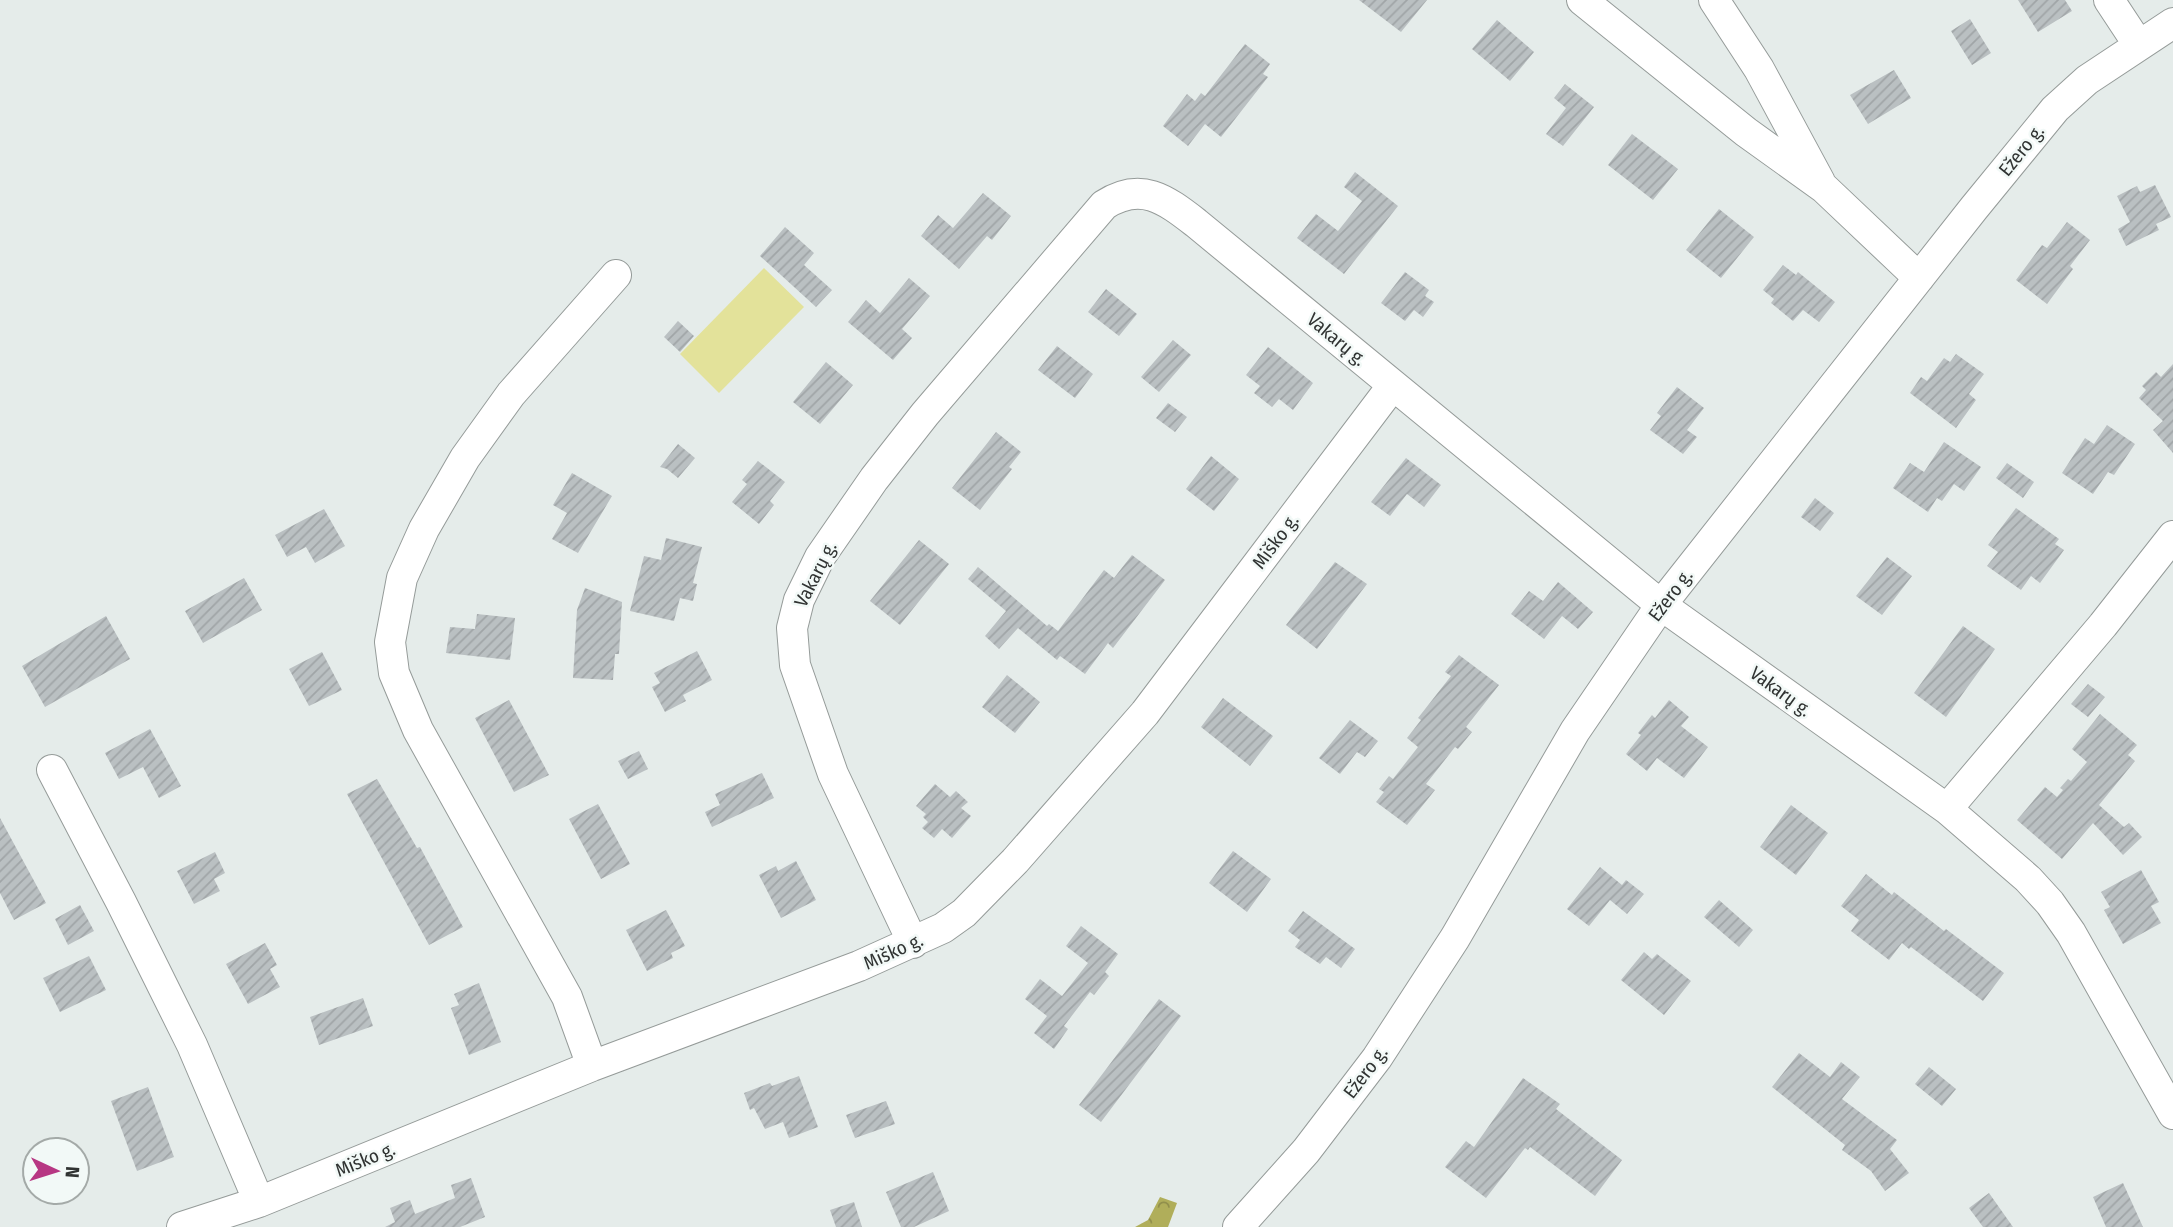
<svg xmlns="http://www.w3.org/2000/svg" width="2173" height="1227" viewBox="0 0 2173 1227" font-family="'Fira Sans Condensed',sans-serif">
<style>
.forest{fill:url(#forest-crowns)}
.green{fill:#e3e29a}
.building{fill:url(#building-hatch)}
.lines{fill:none;stroke-linecap:round;stroke-linejoin:round}
.minor-casing{stroke:#959b99;stroke-width:32}
.minor{stroke:#fff;stroke-width:30}
.labels{text-anchor:middle;stroke-width:5;stroke-linejoin:round;paint-order:stroke}
.street-label{font-size:19px;fill:#303332;stroke:#f2f9f7}
</style>
<defs>
<pattern id="forest-crowns" width="20" height="18" patternUnits="userSpaceOnUse" patternTransform="scale(1.75)"><rect width="20" height="18" fill="#b0ae5a"/><path d="M2 6a3 3 0 1 1 6 0M12 15a3 3 0 1 1 6 0" fill="none" stroke="#908e4b"/></pattern>
<pattern id="building-hatch" width="6" height="6" patternUnits="userSpaceOnUse" patternTransform="scale(1.75)"><rect width="6" height="6" fill="#bac0c2"/><path d="M-1 1l2-2M0 6l6-6M5 7l2-2" fill="none" stroke="#a0a5a7"/></pattern>
</defs>
<rect width="100%" height="100%" fill="#e5ecea"/>
<!-- forest -->
<path class="forest" d="M1160 1197 1177 1203 1168 1227H1135L1148 1220Z"/>
<!-- green -->
<path class="green" d="M764 268 804 307 719 393 680 354Z"/>
<!-- building -->
<path class="building" d="M1359 0H1427L1401 32Z
M2018 0H2065L2072 11 2038 32Z
M1970 19 1991 53 1972 65 1951 31Z
M1497 20 1534 52 1510 81 1472 49Z
M1245 44 1270 64 1263 74 1268 77 1221 137 1205 124 1188 146 1163 126 1187 94 1195 101 1201 93 1205 96Z
M1894 70 1911 98 1868 124 1850 95Z
M1565 84 1594 107 1563 146 1546 134 1566 108 1554 98Z
M1632 134 1678 169 1653 200 1608 165Z
M1355 172 1398 206 1344 274 1297 238 1316 214 1338 231 1362 201 1344 187Z
M2155 185 2171 217 2156 224 2159 230 2126 246 2118 229 2130 222 2117 196 2137 186 2140 192Z
M983 193 1011 216 992 240 987 236 959 269 921 236 938 215 953 228Z
M1719 209 1754 237 1721 278 1686 250Z
M2067 222 2090 240 2070 266 2073 269 2047 304 2016 280 2042 245 2047 248Z
M785 227 814 253 804 265 832 290 816 307 760 256Z
M1783 265 1796 275 1798 272 1835 302 1819 322 1803 310 1793 321 1771 303 1774 299 1763 290Z
M1405 272 1429 290 1425 296 1434 302 1423 317 1414 310 1405 321 1381 303Z
M909 278 930 296 902 329 912 338 893 360 848 322 866 300 880 313Z
M1106 289 1137 314 1119 336 1088 312Z
M678 321 694 336 680 352 664 337Z
M1173 340 1191 355 1159 392 1141 377Z
M1057 346 1093 374 1075 398 1038 370Z
M1268 347 1313 383 1293 410 1279 399 1272 407 1254 393 1260 386 1246 375Z
M1956 354 1984 374 1969 394 1976 400 1956 428 1910 393 1921 377 1927 381 1944 358 1950 362Z
M826 362 853 385 820 424 793 402Z
M2173 364V453L2153 430 2163 421 2139 398 2146 390 2142 386 2156 372 2161 377Z
M1677 387 1704 408 1687 430 1697 437 1683 454 1650 430 1661 416 1657 413Z
M1168 403 1187 417 1175 432 1156 418Z
M2107 425 2135 444 2114 475 2108 472 2093 494 2062 473 2085 438 2094 444Z
M996 432 1021 452 1009 467 1012 469 980 510 952 488Z
M1944 442 1981 467 1964 491 1954 484 1942 501 1937 498 1928 512 1893 488 1910 463 1924 472Z
M678 444 695 458 678 478 667 469 660 467Z
M1211 456 1239 479 1214 511 1186 489Z
M1406 458 1441 485 1424 507 1407 494 1390 516 1371 502Z
M758 461 785 482 770 501 774 505 759 524 732 502 747 484 742 480Z
M2007 463 2034 482 2023 498 1996 478Z
M572 473 612 496 578 553 552 539 567 513 553 505Z
M1815 498 1834 513 1820 531 1801 517Z
M2016 508 2059 539 2055 544 2064 550 2040 583 2031 576 2021 590 1987 566 1998 552 1988 545Z
M324 509 345 546 315 563 306 547 287 557 275 535Z
M666 538 702 547 693 583 697 584 693 601 680 598 674 621 630 611 644 556 661 560Z
M919 540 949 564 900 625 870 601Z
M1132 555 1165 580 1113 648 1108 643 1085 674 1060 656 1057 660 1018 628 999 649 985 636 1006 611 968 579 978 567 1047 626 1049 624 1058 631 1104 570 1114 578Z
M1887 557 1912 576 1882 615 1856 596Z
M1335 562 1367 584 1317 649 1286 625Z
M244 578 262 610 203 643 185 611Z
M1558 582 1593 612 1578 629 1562 616 1544 639 1511 614 1529 591 1543 601Z
M585 588 622 602 619 654H615L613 680 573 678 577 610Z
M477 614 515 618 510 660 446 653 450 627 475 629Z
M106 616 130 659 45 707 22 666Z
M1963 626 1995 649 1946 717 1914 693Z
M697 651 712 680 683 695 686 701 665 712 652 687 660 683 654 673Z
M322 652 342 690 309 706 289 669Z
M1459 655 1499 685 1466 727 1472 732 1458 749 1455 747 1426 784 1435 790 1407 825 1376 802 1384 792 1379 789 1389 776 1393 779 1418 747 1407 738 1421 720 1418 718 1451 676 1445 672Z
M1007 675 1040 702 1015 733 982 707Z
M2088 684 2105 697 2088 717 2071 704Z
M1223 698 1273 736 1250 766 1201 727Z
M509 700 549 775 514 792 475 718Z
M1669 700 1689 717 1681 726 1708 747 1684 778 1657 758 1647 771 1626 754 1641 735 1638 733 1652 715 1655 718Z
M2100 714 2137 745 2128 755 2135 761 2099 805 2124 827 2129 823 2142 837 2123 855 2093 823 2062 859 2017 820 2045 787 2057 797 2063 790 2060 788 2068 779 2071 781 2087 762 2072 749Z
M1350 720 1378 741 1365 757 1357 752 1340 774 1319 758Z
M150 729 181 786 159 798 143 767 119 779 105 753Z
M639 751 648 769 628 779 618 761Z
M762 773 774 798 712 827 705 812 720 805 715 794Z
M377 779 417 848 420 847 463 927 429 945 347 794Z
M935 784 950 797 956 791 968 802 961 808 971 816 952 838 942 829 934 838 922 828 928 822 923 817 926 814 916 806Z
M598 804 630 864 601 879 569 819Z
M1791 805 1828 833 1796 875 1760 847Z
M0 818 46 903 14 920 0 893Z
M1233 851 1271 879 1247 912 1209 883Z
M215 852 225 873 214 879 220 891 194 904 177 871Z
M796 861 816 900 781 918 759 875 776 866 778 871Z
M1600 867 1622 885 1626 880 1644 894 1627 914 1610 900 1589 926 1567 909Z
M2141 870 2159 902 2151 906 2161 923 2123 944 2104 910 2110 907 2101 892Z
M1866 874 1892 895 1894 892 1944 931 1946 929 2004 973 1983 1001 1911 947 1909 949 1902 943 1889 960 1851 931 1859 920 1841 906Z
M1719 900 1753 930 1739 947 1704 917Z
M80 905 94 931 68 945 55 919Z
M666 910 685 946 671 953 673 958 647 971 626 930Z
M1303 911 1355 949 1341 968 1326 957 1320 964 1295 947 1300 940 1288 931Z
M1081 926 1118 954 1105 972 1109 976 1094 995 1090 992 1064 1026 1068 1029 1054 1049 1034 1033 1047 1016 1025 999 1040 979 1062 996 1088 963 1066 946Z
M265 943 277 965 270 969 280 987 248 1004 226 964Z
M1644 952 1652 959 1657 954 1691 981 1664 1015 1621 980Z
M89 956 106 990 60 1012 43 978Z
M479 983 501 1042 469 1055 451 1008 459 1005 454 994Z
M363 998 373 1026 319 1045 310 1017Z
M1159 999 1181 1016 1101 1122 1079 1105Z
M1799 1053 1830 1077 1841 1062 1860 1077 1842 1099 1897 1140 1890 1149 1909 1173 1885 1191 1871 1171 1842 1150 1845 1145 1772 1087Z
M1929 1067 1956 1089 1942 1106 1915 1084Z
M799 1076 818 1127 789 1138 783 1122 765 1129 754 1108 750 1110 744 1093 770 1083 772 1086Z
M1523 1078 1560 1104 1556 1109 1622 1160 1595 1196 1530 1147 1528 1150 1525 1148 1486 1198 1445 1167 1466 1141 1474 1147Z
M148 1087 174 1157 137 1171 111 1101Z
M886 1101 895 1124 855 1138 846 1115Z
M933 1172 949 1211 914 1227H901L886 1192Z
M471 1178 485 1217 460 1227H385L395 1222 390 1208 410 1200 415 1214 455 1198 451 1185Z
M2123 1183 2143 1227H2106L2093 1197Z
M1989 1193 2013 1227H1983L1969 1208Z
M854 1202 862 1227H836L830 1210Z"/>
<g class="lines">
<defs>
<path id="minor" d="M1582 0 1746 132 1824 188 1919 278
M1714 0 1759 69 1820 182
M2109 0 2138 44
M52 770 121 902 192 1045 259 1202
M1947 809 2103 625 2173 536
M913 943 833 774 795 665 792 628 799 600 820 557 874 479 925 414 1104 205C1141 181 1165 199 1196 223L1661 605 1947 809 2028 879 2050 903 2071 933 2173 1114
M592 1066 567 997 418 730 394 673 390 642 402 578 424 529 465 458 511 394 616 275
M182 1227 259 1202 592 1066 859 966 943 928 964 913 1015 861 1145 713 1393 385
M1238 1227 1306 1151 1377 1058 1455 938 1575 731 1661 605 1974 208 2055 109 2087 80 2173 23"/>
</defs>
<!-- minor casing -->
<use href="#minor" class="minor-casing"/>
<!-- minor -->
<use href="#minor" class="minor"/>
</g>
<g class="labels">
<!-- street labels -->
<g class="street-label">
<text transform="translate(2021 150) rotate(-51)" y="7">Ežero g.</text>
<text transform="translate(1337 339) rotate(40)" y="7">Vakarų g.</text>
<text transform="translate(1275 541) rotate(-53)" y="7">Miško g.</text>
<text transform="translate(815 574) rotate(-63)" y="7">Vakarų g.</text>
<text transform="translate(1670 595) rotate(-53)" y="7">Ežero g.</text>
<text transform="translate(1781 691) rotate(36)" y="7">Vakarų g.</text>
<text transform="translate(893 951) rotate(-24)" y="7">Miško g.</text>
<text transform="translate(1365 1072) rotate(-53)" y="7">Ežero g.</text>
<text transform="translate(365 1159) rotate(-22)" y="7">Miško g.</text>
</g>
</g>
<!-- north arrow -->
<g transform="translate(56 1171) rotate(94)"><circle r="33" fill="#f2f9f7" stroke="#a4aaa8" stroke-width="2"/>
<path d="M0-5L12 26L0 18L-12 26Z" fill="#b73783"/>
<text y="-10" font-size="19" font-weight="bold" text-anchor="middle" fill="#303332">N</text>
</g>
</svg>
